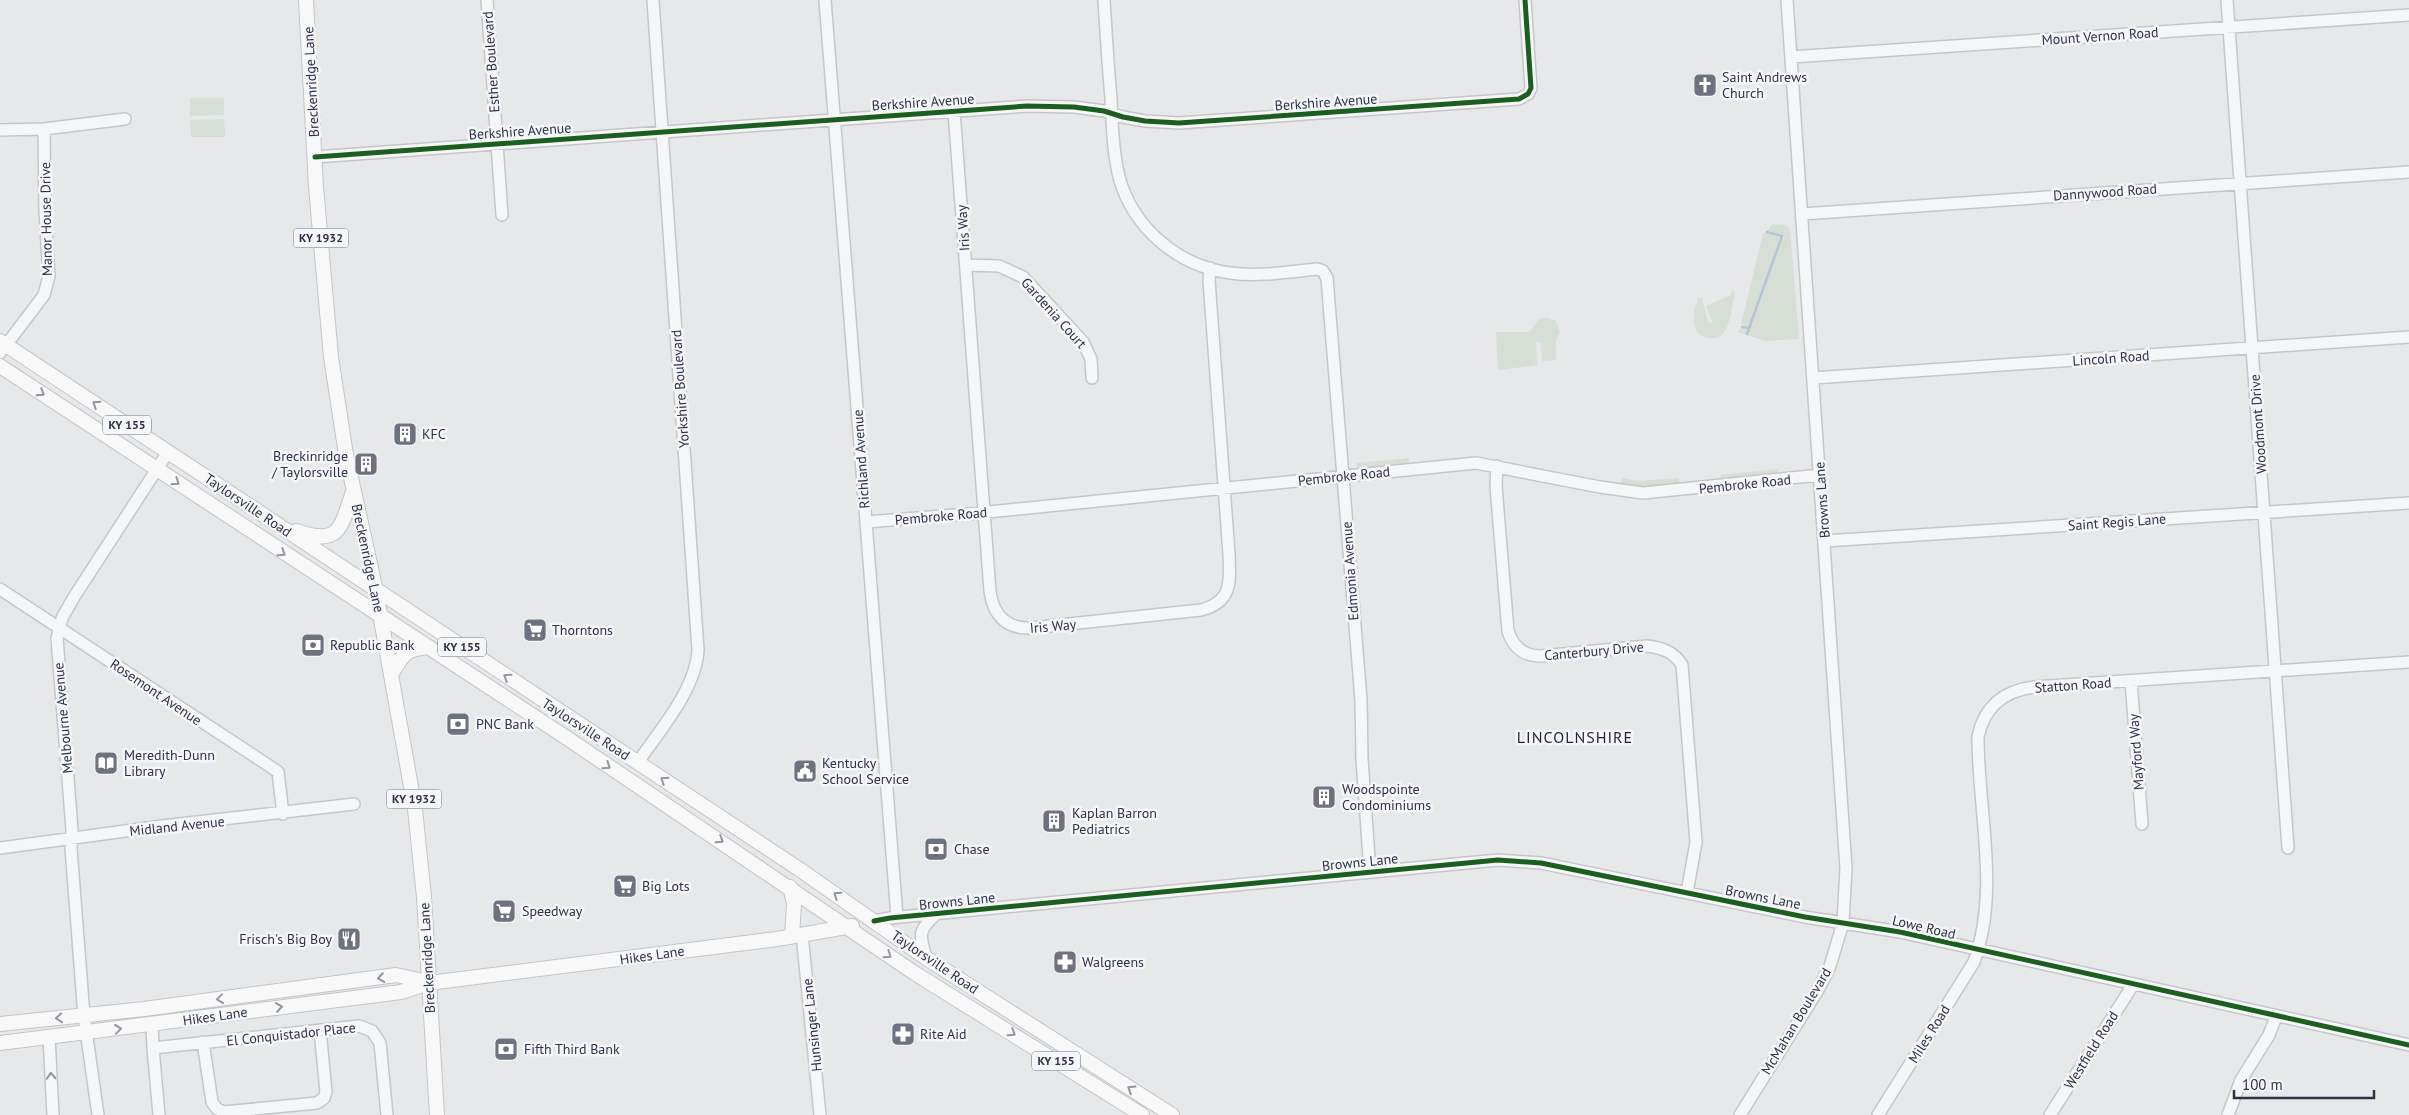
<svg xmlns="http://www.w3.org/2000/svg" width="2409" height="1115" font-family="'PT Sans',sans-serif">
<rect width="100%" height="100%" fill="#e6e8ea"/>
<path fill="#d6ded6" d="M 190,98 L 224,98 L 224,115 L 190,116 Z
M 224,119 L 225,137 L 191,137 L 190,120 Z
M 1773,224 L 1786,225 L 1790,230 L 1799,339 L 1765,341 L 1738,332 L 1740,328 L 1749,329 L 1746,333 L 1748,334 L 1778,247 L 1784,237 L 1767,231 Z
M 1766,232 L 1779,237 L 1779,241 L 1749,328 L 1741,324 L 1763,234 Z
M 1732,289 L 1735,293 C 1732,305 1731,321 1725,331 C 1717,343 1697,339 1694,325 C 1692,317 1696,306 1698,298 L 1702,298 L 1708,322 L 1711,323 L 1712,321 L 1706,306 L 1731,295 Z
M 1548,318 L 1556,321 L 1560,333 L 1556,340 L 1556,360 L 1542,361 L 1541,343 L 1536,342 L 1537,365 L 1498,370 L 1496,332 L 1530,332 L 1539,319 Z
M 1409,458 L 1409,464 L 1357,469 L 1356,463 Z
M 1778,469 L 1777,475 L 1721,480 L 1720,475 Z
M 1622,478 L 1637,481 L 1679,478 L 1679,484 L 1653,487 L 1621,485 Z"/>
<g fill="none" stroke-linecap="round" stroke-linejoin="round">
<path stroke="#b4c4d5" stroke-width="2.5" d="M 1767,232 L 1782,236
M 1742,327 L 1749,328
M 1747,334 L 1782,236"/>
<g stroke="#c4c6c8" stroke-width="14">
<path id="minor" d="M 487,0 L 502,215
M 825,0 L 897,917
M 1104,0 C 1106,33 1108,65 1111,98 C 1112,124 1113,152 1119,177 C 1133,228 1178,266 1230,273 C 1258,277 1289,272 1317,269 L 1323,271 L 1327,278 L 1361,700 L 1362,759 L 1370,872
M 2227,0 L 2288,848
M 1791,57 L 2409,15
M 954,111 L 990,591 C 993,615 1006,629 1031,628 L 1201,610 C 1233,602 1230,581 1229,554 L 1209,280 L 1210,268
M 0,130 L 44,129 L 125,119
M 315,157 L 1027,106 L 1074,107 L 1104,111 L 1123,117 L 1145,121 L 1179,123 L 1519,99 L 1528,94 L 1531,88 L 1525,0
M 1802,214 L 2409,172
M 966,265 L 999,266 L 1023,277 L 1083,342 L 1091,359 L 1092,378
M 0,353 L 44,295 L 49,276 L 45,212 L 44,129
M 1813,378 L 2409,337
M 1497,466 L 1496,486 L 1508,631 C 1513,647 1524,656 1541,656 L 1647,646 C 1663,648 1674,652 1682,665 L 1696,842 L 1687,893
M 866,522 L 968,514 L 1476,463 L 1600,487 L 1643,493 L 1820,475
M 1825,541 L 2409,503
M 0,589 L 274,769 L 278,772 L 283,814
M 2131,681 L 2142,824
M 638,762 C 660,730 696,689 698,650 L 653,0
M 0,848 L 162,826 L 354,804
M 874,921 L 890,918 L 1498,860 L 1541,863 L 1805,917 L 1900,932 L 2409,1045
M 802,934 L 820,1115
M 926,958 C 920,935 917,932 935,915
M 152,1024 L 153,1048
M 49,1037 L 53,1115
M 203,1042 L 212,1102 L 217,1109 L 224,1112 L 317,1103 L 324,1098 L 326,1092 L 320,1030
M 98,1115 L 84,1016 L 71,848 L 72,830 L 57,638 L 62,618 L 74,597 L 168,452
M 159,1115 L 153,1048 L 359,1026 L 372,1031 L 380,1043 L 387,1115
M 1740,1115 L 1818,990 L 1830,966 L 1843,923 L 1846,868 C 1828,579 1804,290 1787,0
M 1878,1115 L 1974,962 C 2000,890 1978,812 1978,737 C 1984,707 2003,691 2034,687 L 2409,662
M 2050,1115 L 2133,985
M 2228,1115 L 2241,1080 L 2269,1035 L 2276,1017"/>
</g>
<g stroke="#c2c5c8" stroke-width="16">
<path id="major" d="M 306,0 L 316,187 L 331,357 L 346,455 L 376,591 L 415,809 L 424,897 L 437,1115
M 0,341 L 799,869 L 926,958 L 1172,1115
M 0,366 L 564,736 L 916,974 L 1142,1115
M 296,531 C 340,546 340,529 353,492
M 392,673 C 404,653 406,649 429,647
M 790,887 L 794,904 L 792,936
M 0,1024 L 144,1009 L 396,975 L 428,982
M 0,1043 L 401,992 L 429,983 L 777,939 L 852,926"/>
</g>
<use href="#minor" stroke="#f5f6f7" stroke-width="11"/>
<use href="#major" stroke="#f8f8f8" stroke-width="14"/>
<g stroke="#f4f6f9" stroke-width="8">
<path id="cycleway" d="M 315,157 L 1027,106 L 1074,107 L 1104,111 L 1123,117 L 1145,121 L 1179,123 L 1519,99 L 1528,94 L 1531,88 L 1525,0
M 874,921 L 890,918 L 1498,860 L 1541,863 L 1805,917 L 1900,932 L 2409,1045"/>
</g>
<use href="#cycleway" stroke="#1b5e20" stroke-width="5"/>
</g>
<defs><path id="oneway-chevron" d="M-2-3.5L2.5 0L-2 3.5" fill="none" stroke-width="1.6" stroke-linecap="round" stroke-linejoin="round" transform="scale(1.25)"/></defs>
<g stroke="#92969e">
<use href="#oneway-chevron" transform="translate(41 393) rotate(33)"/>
<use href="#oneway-chevron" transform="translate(96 404) rotate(-147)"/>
<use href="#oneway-chevron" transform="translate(176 482) rotate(34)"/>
<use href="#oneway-chevron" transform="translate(282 553) rotate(33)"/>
<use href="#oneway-chevron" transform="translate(507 677) rotate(-147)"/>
<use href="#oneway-chevron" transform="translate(607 766) rotate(35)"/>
<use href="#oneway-chevron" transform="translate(664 780) rotate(-146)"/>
<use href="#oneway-chevron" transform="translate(720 840) rotate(33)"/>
<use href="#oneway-chevron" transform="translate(837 895) rotate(-146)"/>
<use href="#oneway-chevron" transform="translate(888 955) rotate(34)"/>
<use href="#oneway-chevron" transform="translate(381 978) rotate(171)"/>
<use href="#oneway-chevron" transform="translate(220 999) rotate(173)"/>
<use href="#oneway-chevron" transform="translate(279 1007) rotate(-8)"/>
<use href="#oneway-chevron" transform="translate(59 1018) rotate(175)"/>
<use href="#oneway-chevron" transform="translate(118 1029) rotate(-7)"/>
<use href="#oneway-chevron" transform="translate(1012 1033) rotate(33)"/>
<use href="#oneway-chevron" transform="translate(1131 1089) rotate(-148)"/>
</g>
<use stroke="#90959e" href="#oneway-chevron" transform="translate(51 1076) rotate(-93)"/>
<defs>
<g id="church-square" transform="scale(1.25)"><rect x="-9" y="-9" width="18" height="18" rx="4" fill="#6c737f" stroke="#f4f6f9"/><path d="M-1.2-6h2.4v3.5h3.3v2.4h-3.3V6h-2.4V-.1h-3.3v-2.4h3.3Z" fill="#fff"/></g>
<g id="building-square" transform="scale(1.25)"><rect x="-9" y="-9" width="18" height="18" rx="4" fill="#6c737f" stroke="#f4f6f9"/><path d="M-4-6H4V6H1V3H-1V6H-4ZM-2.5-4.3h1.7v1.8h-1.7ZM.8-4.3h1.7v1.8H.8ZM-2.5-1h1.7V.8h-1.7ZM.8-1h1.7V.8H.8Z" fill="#fff"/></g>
<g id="supermarket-square" transform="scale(1.25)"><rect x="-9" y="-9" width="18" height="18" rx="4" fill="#6c737f" stroke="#f4f6f9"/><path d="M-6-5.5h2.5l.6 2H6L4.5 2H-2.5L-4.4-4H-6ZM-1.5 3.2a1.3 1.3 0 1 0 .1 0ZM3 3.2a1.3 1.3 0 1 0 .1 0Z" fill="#fff"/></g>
<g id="bank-square" transform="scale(1.25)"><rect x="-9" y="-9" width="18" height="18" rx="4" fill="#6c737f" stroke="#f4f6f9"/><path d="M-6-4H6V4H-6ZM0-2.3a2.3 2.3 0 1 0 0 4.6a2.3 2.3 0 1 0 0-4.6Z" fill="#fff"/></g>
<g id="library-square" transform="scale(1.25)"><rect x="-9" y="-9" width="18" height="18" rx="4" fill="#6c737f" stroke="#f4f6f9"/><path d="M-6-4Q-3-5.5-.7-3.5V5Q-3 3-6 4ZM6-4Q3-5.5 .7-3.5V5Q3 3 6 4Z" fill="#fff"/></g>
<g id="civic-square" transform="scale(1.25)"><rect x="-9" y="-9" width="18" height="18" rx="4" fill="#6c737f" stroke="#f4f6f9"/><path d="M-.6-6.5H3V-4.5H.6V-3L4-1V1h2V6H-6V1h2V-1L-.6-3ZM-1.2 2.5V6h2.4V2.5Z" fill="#fff"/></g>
<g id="restaurant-square" transform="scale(1.25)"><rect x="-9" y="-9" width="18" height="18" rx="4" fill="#6c737f" stroke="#f4f6f9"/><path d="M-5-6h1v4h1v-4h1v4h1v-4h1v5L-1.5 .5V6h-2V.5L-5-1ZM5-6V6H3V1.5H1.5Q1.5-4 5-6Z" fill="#fff"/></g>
<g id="pharmacy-square" transform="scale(1.25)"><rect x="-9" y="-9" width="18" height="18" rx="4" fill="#6c737f" stroke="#f4f6f9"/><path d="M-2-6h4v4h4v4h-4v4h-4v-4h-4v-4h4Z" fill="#fff"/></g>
</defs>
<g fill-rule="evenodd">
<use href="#church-square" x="1705" y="85"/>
<use href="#building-square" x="405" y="434"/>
<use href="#building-square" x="366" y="464"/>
<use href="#supermarket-square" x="535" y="630"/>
<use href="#bank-square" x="313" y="645"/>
<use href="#bank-square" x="458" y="724"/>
<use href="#library-square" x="106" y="763"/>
<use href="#civic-square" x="805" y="771"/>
<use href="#building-square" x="1324" y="797"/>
<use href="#building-square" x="1054" y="821"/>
<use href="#bank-square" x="936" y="849"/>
<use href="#supermarket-square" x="625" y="886"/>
<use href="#supermarket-square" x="504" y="911"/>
<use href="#restaurant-square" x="349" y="939"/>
<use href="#pharmacy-square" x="1065" y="962"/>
<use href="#pharmacy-square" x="903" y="1034"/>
<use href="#bank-square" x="506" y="1049"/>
</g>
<g text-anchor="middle" stroke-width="5" stroke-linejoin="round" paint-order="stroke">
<g fill="#f4f6f9" stroke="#676e7b" stroke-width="1">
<rect x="293.5" y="228.5" width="55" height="19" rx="4"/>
<rect x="103" y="415.5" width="48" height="19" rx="4"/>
<rect x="438" y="637.5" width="48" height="19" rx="4"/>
<rect x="386.5" y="789.5" width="55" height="19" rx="4"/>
<rect x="1032" y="1051.5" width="48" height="19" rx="4"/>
</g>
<g font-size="12" font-weight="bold" fill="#2b3445">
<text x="321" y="242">KY 1932</text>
<text x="127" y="429">KY 155</text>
<text x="462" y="651">KY 155</text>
<text x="414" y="803">KY 1932</text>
<text x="1056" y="1065">KY 155</text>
</g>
<g font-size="14" fill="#2b3445" stroke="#f4f6f9">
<text transform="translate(2100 36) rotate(-4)" y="5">Mount Vernon Road</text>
<text transform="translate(491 62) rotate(-94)" y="5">Esther Boulevard</text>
<text transform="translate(311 82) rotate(-93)" y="5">Breckenridge Lane</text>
<text transform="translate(923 102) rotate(-4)" y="5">Berkshire Avenue</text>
<text transform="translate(1326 102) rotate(-4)" y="5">Berkshire Avenue</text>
<text transform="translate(520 131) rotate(-4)" y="5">Berkshire Avenue</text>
<text transform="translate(2105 192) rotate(-4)" y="5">Dannywood Road</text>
<text transform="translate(46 219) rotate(-91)" y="5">Manor House Drive</text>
<text transform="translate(963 228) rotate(-94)" y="5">Iris Way</text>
<text transform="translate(1054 313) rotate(48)" y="5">Gardenia Court</text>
<text transform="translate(2111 358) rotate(-4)" y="5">Lincoln Road</text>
<text transform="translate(680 389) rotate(-94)" y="5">Yorkshire Boulevard</text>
<text transform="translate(2258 424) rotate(-94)" y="5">Woodmont Drive</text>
<text transform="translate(861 459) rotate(-94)" y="5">Richland Avenue</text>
<text transform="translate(1344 476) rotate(-6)" y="5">Pembroke Road</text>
<text transform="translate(1745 484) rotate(-6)" y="5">Pembroke Road</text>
<text transform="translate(1822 500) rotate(-94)" y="5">Browns Lane</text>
<text transform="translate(248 505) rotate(34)" y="5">Taylorsville Road</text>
<text transform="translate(941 516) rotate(-5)" y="5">Pembroke Road</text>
<text transform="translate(2117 522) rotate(-4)" y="5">Saint Regis Lane</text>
<text transform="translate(368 558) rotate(78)" y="5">Breckenridge Lane</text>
<text transform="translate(1350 571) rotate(-94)" y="5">Edmonia Avenue</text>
<text transform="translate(1053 626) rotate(-5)" y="5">Iris Way</text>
<text transform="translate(1594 651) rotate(-5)" y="5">Canterbury Drive</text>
<text transform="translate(2073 685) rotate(-4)" y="5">Statton Road</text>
<text transform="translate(156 692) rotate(34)" y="5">Rosemont Avenue</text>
<text transform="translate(63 718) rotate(-95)" y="5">Melbourne Avenue</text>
<text transform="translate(586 729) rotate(33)" y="5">Taylorsville Road</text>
<text transform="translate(2136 752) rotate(-94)" y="5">Mayford Way</text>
<text transform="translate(177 826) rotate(-6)" y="5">Midland Avenue</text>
<text transform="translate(1360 862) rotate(-6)" y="5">Browns Lane</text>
<text transform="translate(1763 897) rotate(11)" y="5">Browns Lane</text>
<text transform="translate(957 901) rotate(-6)" y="5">Browns Lane</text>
<text transform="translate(1924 927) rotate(13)" y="5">Lowe Road</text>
<text transform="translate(652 955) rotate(-8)" y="5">Hikes Lane</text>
<text transform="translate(427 958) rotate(-93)" y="5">Breckenridge Lane</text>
<text transform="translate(935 962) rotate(34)" y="5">Taylorsville Road</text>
<text transform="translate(215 1016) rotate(-8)" y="5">Hikes Lane</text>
<text transform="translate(1796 1021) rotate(-59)" y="5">McMahan Boulevard</text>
<text transform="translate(812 1025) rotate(-96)" y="5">Hunsinger Lane</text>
<text transform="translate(291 1034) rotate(-6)" y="5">El Conquistador Place</text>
<text transform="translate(1929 1034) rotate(-58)" y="5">Miles Road</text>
<text transform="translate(2091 1050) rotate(-58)" y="5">Westfield Road</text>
</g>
<g font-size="14" fill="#2b3445" stroke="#f4f6f9" text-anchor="start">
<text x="1722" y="82">Saint Andrews<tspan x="1722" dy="16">Church</tspan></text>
<text x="422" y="439">KFC</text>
<text x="348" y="461" text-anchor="end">Breckinridge<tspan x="348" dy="16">/ Taylorsville</tspan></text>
<text x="552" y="635">Thorntons</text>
<text x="330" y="650">Republic Bank</text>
<text x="476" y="729">PNC Bank</text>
<text x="124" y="760">Meredith-Dunn<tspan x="124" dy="16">Library</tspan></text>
<text x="822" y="768">Kentucky<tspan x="822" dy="16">School Service</tspan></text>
<text x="1342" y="794">Woodspointe<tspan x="1342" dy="16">Condominiums</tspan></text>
<text x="1072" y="818">Kaplan Barron<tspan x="1072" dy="16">Pediatrics</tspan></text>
<text x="954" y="854">Chase</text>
<text x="642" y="891">Big Lots</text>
<text x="522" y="916">Speedway</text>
<text x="332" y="944" text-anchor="end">Frisch's Big Boy</text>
<text x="1082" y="967">Walgreens</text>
<text x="920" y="1039">Rite Aid</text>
<text x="524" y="1054">Fifth Third Bank</text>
</g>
<g font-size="16" letter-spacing="1" fill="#1d2536" stroke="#f4f6f9">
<text x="1575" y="743">LINCOLNSHIRE</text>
</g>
</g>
<path d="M2234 1090v8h140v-8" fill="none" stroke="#2b3445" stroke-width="2.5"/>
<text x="2242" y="1090" font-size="15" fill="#2b3445" stroke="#f4f6f9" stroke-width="4" paint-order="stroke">100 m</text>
</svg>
